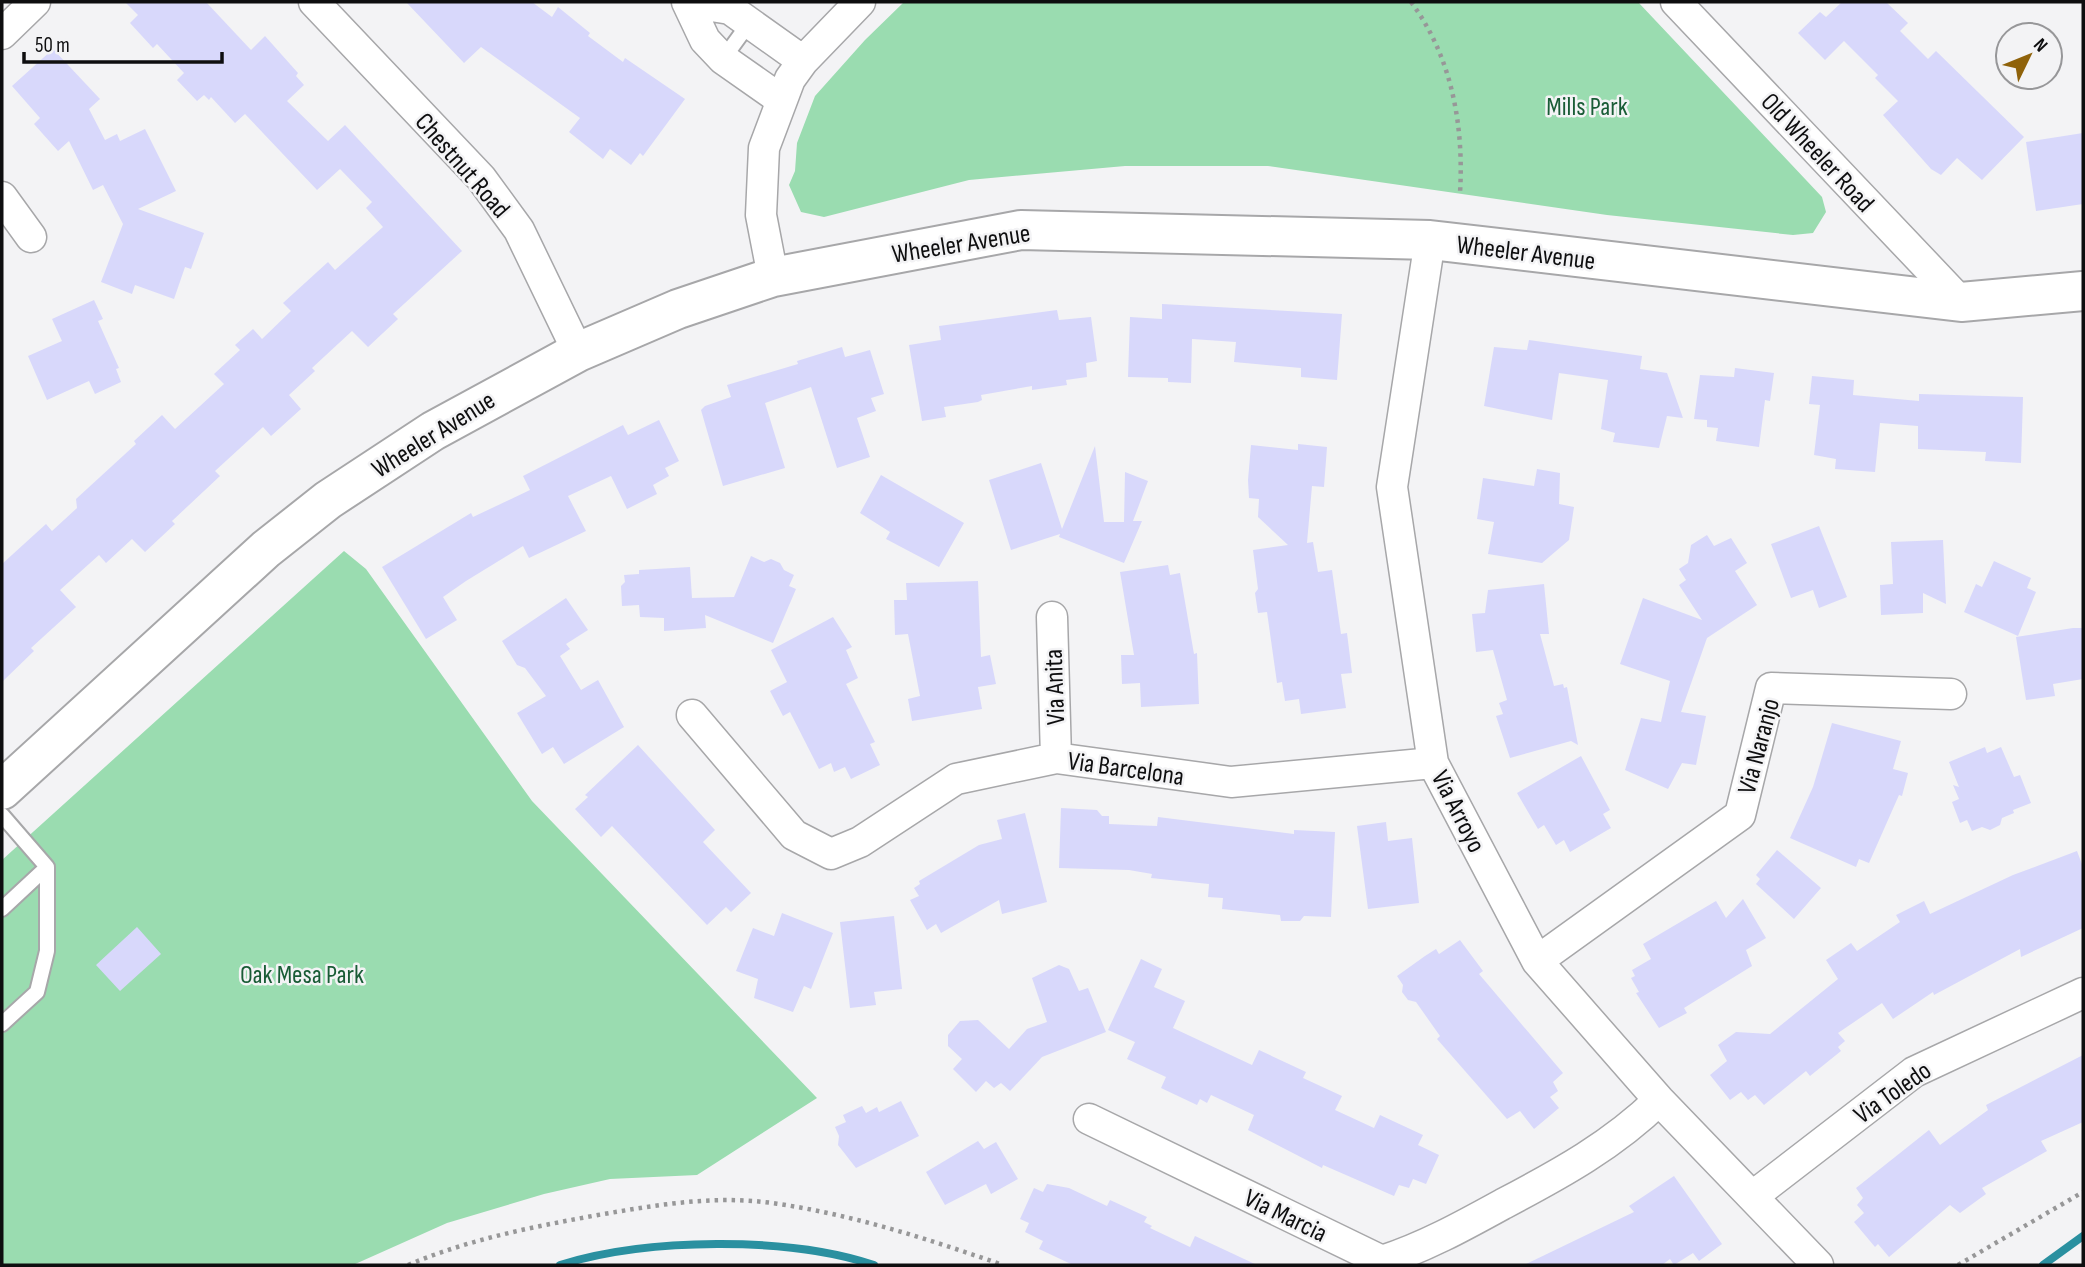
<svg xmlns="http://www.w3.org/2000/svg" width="2085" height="1267" font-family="'Sofia Sans Condensed',sans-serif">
<rect width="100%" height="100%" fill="#f3f3f5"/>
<path fill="#9adcb0" d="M 904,2 L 1638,2 L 1822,197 L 1826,212 L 1813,233 L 1793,235 L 1607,215 L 1268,166 L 1125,166 L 969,180 L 824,217 L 801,212 L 789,185 L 795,171 L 797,143 L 815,96 L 865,40 Z
M 344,551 L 366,569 L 532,801 L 817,1098 L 697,1175 L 610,1179 L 544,1194 L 447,1223 L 353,1265 L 2,1265 L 2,860 Z"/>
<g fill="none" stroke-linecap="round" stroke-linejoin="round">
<path stroke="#2a90a0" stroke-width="8" d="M 560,1265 C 646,1238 788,1236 874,1265
M 2043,1265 L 2083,1236"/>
</g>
<path fill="#d8d8fb" d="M 125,2 L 206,2 L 251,50 L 265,36 L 298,73 L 296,76 L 304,85 L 287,101 L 328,141 L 345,125 L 462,251 L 393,314 L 398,319 L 368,347 L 352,331 L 312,368 L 315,371 L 289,395 L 301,409 L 271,436 L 263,427 L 215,471 L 220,476 L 172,521 L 175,524 L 145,552 L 132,539 L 106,563 L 99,555 L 60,590 L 76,607 L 31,648 L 34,651 L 2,682 L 2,564 L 46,524 L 52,531 L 77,508 L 76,499 L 136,444 L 134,441 L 162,415 L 175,429 L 224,384 L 214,374 L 240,350 L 235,345 L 253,329 L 262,339 L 291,311 L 283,303 L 328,262 L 335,270 L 383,227 L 366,208 L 372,202 L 340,169 L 317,190 L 245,114 L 235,123 L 211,97 L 209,100 L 204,95 L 197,101 L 177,80 L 184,73 L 157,44 L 153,48 L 130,23 L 138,15 Z
M 406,2 L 532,2 L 552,17 L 558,7 L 590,33 L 588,36 L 623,62 L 625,58 L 685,99 L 643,156 L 640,153 L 631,165 L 610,149 L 603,159 L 569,132 L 580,118 L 481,47 L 464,63 Z
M 1842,2 L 1886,2 L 1908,23 L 1900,31 L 1928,59 L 1936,51 L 2024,137 L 1982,180 L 1957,158 L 1941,175 L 1931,169 L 1883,115 L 1898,101 L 1875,78 L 1878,75 L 1844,41 L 1825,60 L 1798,33 L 1820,12 L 1826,17 Z
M 53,49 L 100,99 L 89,109 L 105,140 L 117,134 L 120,141 L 145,129 L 176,191 L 138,209 L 204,233 L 191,269 L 185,267 L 174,299 L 135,285 L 132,294 L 101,282 L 123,224 L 103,185 L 93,190 L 69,141 L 58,151 L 34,124 L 40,118 L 12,86 Z
M 2083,133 L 2083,204 L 2036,211 L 2026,142 Z
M 94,300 L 103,319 L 98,321 L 119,368 L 116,369 L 121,382 L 95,394 L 89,381 L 47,400 L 28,356 L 62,341 L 52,319 Z
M 1162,304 L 1342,314 L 1337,380 L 1301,377 L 1301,368 L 1234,362 L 1236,342 L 1192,339 L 1191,383 L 1168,382 L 1168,378 L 1128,377 L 1130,317 L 1162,319 Z
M 1057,310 L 1059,320 L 1091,317 L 1097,361 L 1086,363 L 1087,377 L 1066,380 L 1067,385 L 1032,390 L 1032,386 L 981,395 L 982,400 L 978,402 L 944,407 L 946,417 L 922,421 L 909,345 L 941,340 L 939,326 Z
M 1529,340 L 1642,356 L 1640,369 L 1667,373 L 1683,418 L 1667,416 L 1659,448 L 1613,442 L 1615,433 L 1601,429 L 1608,380 L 1559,373 L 1552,420 L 1484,406 L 1494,347 L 1527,350 Z
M 842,347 L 845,357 L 870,350 L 884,394 L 871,398 L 876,411 L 857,418 L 870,457 L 837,468 L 811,387 L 765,403 L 785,468 L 723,486 L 701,410 L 705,406 L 731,397 L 727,385 L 798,364 L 797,361 Z
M 1735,368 L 1774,373 L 1770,401 L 1765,400 L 1759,447 L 1716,441 L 1718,428 L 1707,427 L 1707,420 L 1694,419 L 1700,375 L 1734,377 Z
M 1812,376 L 1854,380 L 1853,395 L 1919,401 L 1919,394 L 2023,397 L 2021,463 L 1985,461 L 1986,452 L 1918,449 L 1918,426 L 1880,423 L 1875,472 L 1835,469 L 1836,459 L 1814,455 L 1820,405 L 1809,404 Z
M 659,420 L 679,461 L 665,468 L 669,476 L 653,485 L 657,494 L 627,509 L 611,476 L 568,496 L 586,531 L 529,558 L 523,546 L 466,581 L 443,597 L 457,620 L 426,639 L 382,567 L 471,513 L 473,517 L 530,490 L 523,476 L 623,425 L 628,435 Z
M 1298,444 L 1327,447 L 1324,487 L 1312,486 L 1307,543 L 1313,542 L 1318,572 L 1332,570 L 1341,634 L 1347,633 L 1352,673 L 1341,674 L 1346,708 L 1301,714 L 1299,699 L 1285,701 L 1282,682 L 1277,683 L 1267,612 L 1258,613 L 1255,593 L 1258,589 L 1253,550 L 1288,545 L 1258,517 L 1259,499 L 1249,498 L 1248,480 L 1251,445 L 1298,450 Z
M 1095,446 L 1104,522 L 1124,522 L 1125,472 L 1148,481 L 1133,521 L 1142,521 L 1124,563 L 1059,537 L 1060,534 L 1011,550 L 989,480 L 1041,463 L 1062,529 Z
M 1537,469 L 1560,473 L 1559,504 L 1574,507 L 1569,540 L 1542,563 L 1488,554 L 1494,522 L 1477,519 L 1483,478 L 1534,486 Z
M 881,475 L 964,523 L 939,567 L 886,539 L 890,532 L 860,513 Z
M 1819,526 L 1847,597 L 1819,608 L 1813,590 L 1791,598 L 1771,544 Z
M 1707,535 L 1714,546 L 1731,538 L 1747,563 L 1735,571 L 1757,605 L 1707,638 L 1681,712 L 1706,716 L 1696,765 L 1682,763 L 1668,789 L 1625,770 L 1641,718 L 1661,722 L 1670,681 L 1620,664 L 1643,598 L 1702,620 L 1679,585 L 1686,580 L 1679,569 L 1688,563 L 1691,545 Z
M 1943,540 L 1946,604 L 1923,593 L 1923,613 L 1881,615 L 1880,585 L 1893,584 L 1891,542 Z
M 751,556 L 764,562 L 771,559 L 780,563 L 784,570 L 794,575 L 789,586 L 796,589 L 773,643 L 705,615 L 706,628 L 664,631 L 664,618 L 640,617 L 639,605 L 622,606 L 621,586 L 625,582 L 624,575 L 639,574 L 639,570 L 690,567 L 692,598 L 734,597 Z
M 1994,561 L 2031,578 L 2027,588 L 2036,592 L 2018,636 L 1964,612 L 1976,584 L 1982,587 Z
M 1168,565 L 1170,575 L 1180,573 L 1194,654 L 1197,653 L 1199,704 L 1141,707 L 1140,683 L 1122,684 L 1121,655 L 1134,655 L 1120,572 Z
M 978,581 L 981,657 L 990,655 L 996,684 L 978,687 L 982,709 L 912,721 L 908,699 L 920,696 L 908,634 L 895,635 L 894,600 L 907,600 L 906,583 Z
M 1544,584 L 1549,634 L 1540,634 L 1554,686 L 1563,684 L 1564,688 L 1567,687 L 1578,745 L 1571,741 L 1510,758 L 1496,716 L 1503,714 L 1499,703 L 1507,700 L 1493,650 L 1476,652 L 1472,614 L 1485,613 L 1488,590 Z
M 566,598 L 588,630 L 566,644 L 570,649 L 560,656 L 581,690 L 598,680 L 624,727 L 564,764 L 553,747 L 542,754 L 517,713 L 546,696 L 525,668 L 517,665 L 502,641 Z
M 833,617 L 852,647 L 846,650 L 858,678 L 846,684 L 875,742 L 870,744 L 880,765 L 851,779 L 845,767 L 834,772 L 831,763 L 819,769 L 790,712 L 783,716 L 770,691 L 787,682 L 771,650 Z
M 2073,628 L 2083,628 L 2083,679 L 2053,684 L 2055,696 L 2026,700 L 2016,637 Z
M 1832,723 L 1901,741 L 1893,769 L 1908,773 L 1902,796 L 1899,795 L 1869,863 L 1859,859 L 1856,867 L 1790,838 L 1813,787 Z
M 638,745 L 715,830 L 703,842 L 751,893 L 731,912 L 726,907 L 707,925 L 612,826 L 601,837 L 575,809 L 588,797 L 585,795 Z
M 1985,747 L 1987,753 L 2001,747 L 2014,777 L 2020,775 L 2031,803 L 2013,810 L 2014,813 L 2002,818 L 2000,825 L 1990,830 L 1982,827 L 1972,831 L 1967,820 L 1960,823 L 1952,802 L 1959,799 L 1953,785 L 1959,787 L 1949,762 Z
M 1581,756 L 1610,810 L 1603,814 L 1611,828 L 1570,852 L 1564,840 L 1556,845 L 1544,825 L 1538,829 L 1517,793 Z
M 1061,808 L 1097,810 L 1102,816 L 1109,816 L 1109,824 L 1157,826 L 1158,817 L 1294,834 L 1294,830 L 1335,832 L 1331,917 L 1304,916 L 1300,921 L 1281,921 L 1280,915 L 1222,909 L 1223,898 L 1208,897 L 1209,884 L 1151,878 L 1152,874 L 1129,870 L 1059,868 Z
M 1025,813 L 1047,902 L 1002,914 L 999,900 L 941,933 L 936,924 L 927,930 L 910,900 L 919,896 L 914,888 L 920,884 L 919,881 L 979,845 L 1002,839 L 997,820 Z
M 1386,822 L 1388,841 L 1412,838 L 1419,903 L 1368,909 L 1357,826 Z
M 1777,850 L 1821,888 L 1794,919 L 1756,884 L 1760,879 L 1756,875 Z
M 2077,851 L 2083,867 L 2083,928 L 2021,957 L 2020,949 L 1934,995 L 1933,992 L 1893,1019 L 1882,1003 L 1838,1033 L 1845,1041 L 1838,1047 L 1841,1051 L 1810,1076 L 1806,1071 L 1764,1105 L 1755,1095 L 1748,1100 L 1741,1092 L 1730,1100 L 1710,1075 L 1727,1061 L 1718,1045 L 1736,1032 L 1770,1034 L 1838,979 L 1826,960 L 1851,943 L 1857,951 L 1900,922 L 1896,915 L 1924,901 L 1930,914 L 2013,875 Z
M 1743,899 L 1766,938 L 1746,950 L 1752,966 L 1684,1008 L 1687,1013 L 1659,1028 L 1636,993 L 1639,992 L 1631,978 L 1635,976 L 1632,970 L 1651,959 L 1643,944 L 1716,901 L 1726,918 Z
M 782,913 L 833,933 L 811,989 L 804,986 L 793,1012 L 754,998 L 758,979 L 736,971 L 753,928 L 774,936 Z
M 894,916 L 902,989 L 874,992 L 876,1005 L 850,1008 L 840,922 Z
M 137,927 L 161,954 L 120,991 L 96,965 Z
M 1460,940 L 1483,971 L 1479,974 L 1563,1073 L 1553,1082 L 1558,1091 L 1550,1097 L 1559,1108 L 1534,1129 L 1520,1111 L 1507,1119 L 1437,1039 L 1440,1036 L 1416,1002 L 1408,1000 L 1402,992 L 1403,985 L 1397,976 L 1425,956 L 1436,949 L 1439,954 Z
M 1141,959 L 1162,969 L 1154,987 L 1185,1001 L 1173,1028 L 1252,1065 L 1259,1050 L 1306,1072 L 1303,1078 L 1342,1096 L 1335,1110 L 1374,1128 L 1380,1115 L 1423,1135 L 1418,1145 L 1439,1155 L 1426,1184 L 1413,1179 L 1409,1188 L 1399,1185 L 1394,1196 L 1323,1165 L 1322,1168 L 1248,1130 L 1254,1115 L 1211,1095 L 1207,1103 L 1200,1099 L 1197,1105 L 1161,1088 L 1166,1077 L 1127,1059 L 1135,1042 L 1108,1030 Z
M 1059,965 L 1069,969 L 1079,991 L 1088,988 L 1106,1032 L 1042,1057 L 1010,1091 L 1001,1083 L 994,1088 L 986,1081 L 976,1092 L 953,1069 L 962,1059 L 948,1046 L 948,1035 L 960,1021 L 978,1020 L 1009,1049 L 1027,1029 L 1047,1022 L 1032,978 Z
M 2083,1055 L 2083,1122 L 2041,1141 L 2047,1151 L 1982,1188 L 1986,1194 L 1960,1213 L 1950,1205 L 1889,1257 L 1878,1244 L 1875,1247 L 1854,1222 L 1864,1213 L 1857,1205 L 1863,1198 L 1856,1188 L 1929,1130 L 1940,1145 L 1988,1110 L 1986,1105 Z
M 901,1101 L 919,1136 L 856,1168 L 838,1145 L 839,1136 L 835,1127 L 846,1122 L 843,1115 L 862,1106 L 866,1113 L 877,1107 L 879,1112 Z
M 978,1141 L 984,1149 L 996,1142 L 1018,1179 L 991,1194 L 986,1184 L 945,1205 L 926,1172 Z
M 1674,1176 L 1722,1244 L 1699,1261 L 1693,1253 L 1674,1265 L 1670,1259 L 1662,1265 L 1524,1265 L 1634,1212 L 1629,1206 Z
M 1047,1184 L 1069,1188 L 1107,1206 L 1110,1200 L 1147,1217 L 1144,1222 L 1152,1226 L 1150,1228 L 1190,1247 L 1195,1236 L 1257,1265 L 1073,1265 L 1039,1249 L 1043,1241 L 1025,1232 L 1029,1223 L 1020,1219 L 1034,1188 L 1043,1192 Z"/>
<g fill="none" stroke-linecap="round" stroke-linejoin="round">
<g stroke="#a7a7a9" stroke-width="18">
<path id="lane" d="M 723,59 L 750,22
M 2,815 L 47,867 L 47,951 L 37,992 L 2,1024
M 2,909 L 47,867"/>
</g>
<g stroke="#a7a7a9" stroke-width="33">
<path id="street" d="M 314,2 L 481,178 L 519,230 L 578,352
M 687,2 L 705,40 L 723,59 L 780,99
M 687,2 L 730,9 L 803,61
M 1676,2 L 1961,302
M 2,34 L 35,2
M 2,197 L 31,237
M 1430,240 L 1392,487 L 1433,763 L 1537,961 L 1659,1100 L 1818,1265
M 773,277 L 761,215 L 764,148 L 790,79 L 803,61 L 860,2
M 1052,617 L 1056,758
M 692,715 L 794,835 L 831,854 L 860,842 L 956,779 L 1056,758 L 1231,782 L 1433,763
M 1537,961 L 1740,815 L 1771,688 L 1951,694
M 1089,1119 L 1382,1261 C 1425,1247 1463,1226 1503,1204 C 1560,1174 1613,1145 1659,1100
M 1753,1196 L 1914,1072 L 2083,993"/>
</g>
<g stroke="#a7a7a9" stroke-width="42">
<path id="secondary" d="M 2,790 L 266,549 L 328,500 L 433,431 L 578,352 L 678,309 L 773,277 L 1021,230 L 1430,240 L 1961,302 L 2083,291"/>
</g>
<path stroke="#979798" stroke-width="4.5" stroke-dasharray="3.5 5" stroke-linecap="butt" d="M 1411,2 C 1452,57 1464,126 1460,193
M 408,1265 C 470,1239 532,1227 598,1215 C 656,1205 713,1195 772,1203 C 851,1214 928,1239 1003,1265
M 1958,1265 L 2083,1192"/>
<use href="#lane" stroke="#fff" stroke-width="14"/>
<use href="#street" stroke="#fff" stroke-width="30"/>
<use href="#secondary" stroke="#fff" stroke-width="38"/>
</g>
<g text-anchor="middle" stroke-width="5" stroke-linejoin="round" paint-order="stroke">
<g font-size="26" fill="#195c36" stroke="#f3f3f5">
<text x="1587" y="115">Mills Park</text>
<text x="302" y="983">Oak Mesa Park</text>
</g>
<g font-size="26" fill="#0e0e0f" stroke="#f3f3f5">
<text transform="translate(1818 152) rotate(47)" y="9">Old Wheeler Road</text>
<text transform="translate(463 165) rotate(49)" y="9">Chestnut Road</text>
<text transform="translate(961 243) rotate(-9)" y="9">Wheeler Avenue</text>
<text transform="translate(1526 252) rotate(7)" y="9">Wheeler Avenue</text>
<text transform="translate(433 434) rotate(-32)" y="9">Wheeler Avenue</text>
<text transform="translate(1054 687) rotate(-92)" y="9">Via Anita</text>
<text transform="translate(1758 746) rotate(-75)" y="9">Via Naranjo</text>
<text transform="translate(1126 768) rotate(8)" y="9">Via Barcelona</text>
<text transform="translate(1459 811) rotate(63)" y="9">Via Arroyo</text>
<text transform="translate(1892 1092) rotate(-35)" y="9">Via Toledo</text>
<text transform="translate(1286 1215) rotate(26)" y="9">Via Marcia</text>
</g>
</g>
<rect width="2085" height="1267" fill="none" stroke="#0e0e0f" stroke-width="7"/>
<g transform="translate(2029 56) rotate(47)"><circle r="33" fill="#f3f3f5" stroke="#979799" stroke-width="2"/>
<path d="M0-5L12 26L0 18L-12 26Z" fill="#8f620a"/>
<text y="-10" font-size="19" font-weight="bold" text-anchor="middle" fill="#0e0e0f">N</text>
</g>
<path d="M24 52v10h198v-10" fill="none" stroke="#0e0e0f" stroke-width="3.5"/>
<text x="35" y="52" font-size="21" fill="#0e0e0f" stroke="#f3f3f5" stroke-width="5" paint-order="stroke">50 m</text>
</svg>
